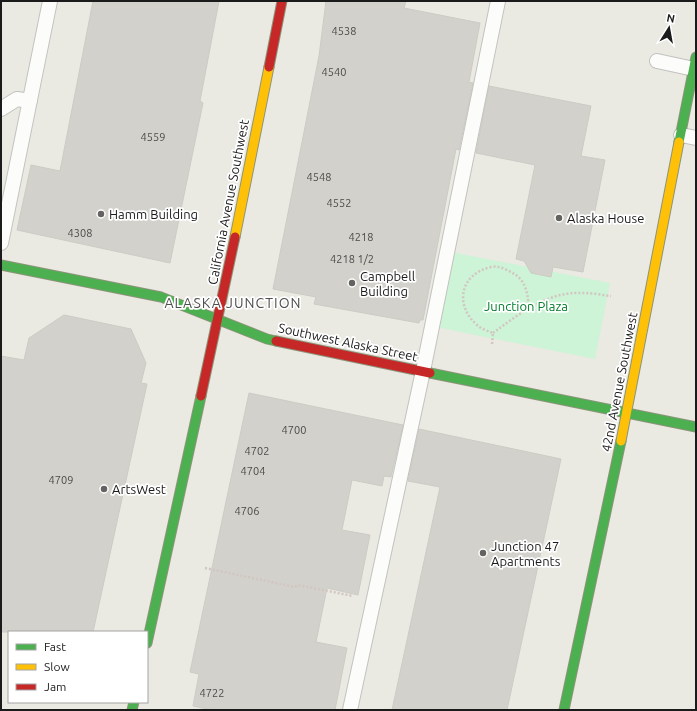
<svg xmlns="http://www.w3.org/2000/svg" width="697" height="711" font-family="Ubuntu,sans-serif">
<rect width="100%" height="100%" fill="#eae9e2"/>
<path fill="#cdf4d6" d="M 451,252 L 610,283 L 595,359 L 436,327 Z"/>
<path fill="#d2d1cb" stroke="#cdcbc4" d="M 93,1 L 219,1 L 200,101 L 203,103 L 170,263 L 17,230 L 31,165 L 60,171 Z
M 326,1 L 406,1 L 404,8 L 480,23 L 469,82 L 473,83 L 459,150 L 456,149 L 423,320 L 420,320 L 419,323 L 314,304 L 316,297 L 273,289 L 319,56 Z
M 489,86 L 591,106 L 581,156 L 605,160 L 583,272 L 553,267 L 551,277 L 531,273 L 524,261 L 516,259 L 535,165 L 476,153 Z
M 64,315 L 131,329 L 146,363 L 141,383 L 147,384 L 93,632 L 1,632 L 1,356 L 24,360 L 29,338 Z
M 249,393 L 403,425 L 391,477 L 384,476 L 382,486 L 352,480 L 342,530 L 370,535 L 358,595 L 327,588 L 316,642 L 347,648 L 335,710 L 212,710 L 193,706 L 199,674 L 190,672 Z
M 419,429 L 561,459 L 507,710 L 392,710 L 440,487 L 408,481 Z"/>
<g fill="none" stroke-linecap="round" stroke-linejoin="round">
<g stroke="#c2c2bf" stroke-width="16">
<path id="lane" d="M 657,61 L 694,69
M 1,109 L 17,99 L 30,101
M 681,135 L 696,138
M 1,243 L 50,1
M 350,710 L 423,371 L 498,1"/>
</g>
<g stroke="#8c947a" stroke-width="11">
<path id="fast" d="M 679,142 L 696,57
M 1,265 L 161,297 L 267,339 L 276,341
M 430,373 L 696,427
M 147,643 L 201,396
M 132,710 L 134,702
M 564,710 L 621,441"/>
</g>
<g stroke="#8c947a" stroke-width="11">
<path id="slow" d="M 235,237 L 269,67
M 621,441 L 679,142"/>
</g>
<g stroke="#8c947a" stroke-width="11">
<path id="jam" d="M 269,67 L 282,1
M 276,341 L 430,373
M 201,396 L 235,237"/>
</g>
<path stroke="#d2c6c1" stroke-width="2.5" stroke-dasharray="2 2" stroke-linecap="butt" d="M 493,333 C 519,314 548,291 583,293 C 592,293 602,295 611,296
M 492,344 L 493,333 C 488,331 481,329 477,325 C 454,305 460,274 491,267 C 500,265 509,271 516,275 C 526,282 529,297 528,308
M 205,568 L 295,587 L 298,585 L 353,596"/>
<use href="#lane" stroke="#fcfcfb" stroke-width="14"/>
<use href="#fast" stroke="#4caf50" stroke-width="9"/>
<use href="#slow" stroke="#ffc107" stroke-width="9"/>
<use href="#jam" stroke="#c62828" stroke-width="9"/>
</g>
<g fill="#636361" stroke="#fff" stroke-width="1.5">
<circle cx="101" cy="214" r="4"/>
<circle cx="559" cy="218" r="4"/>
<circle cx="352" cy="283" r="4"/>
<circle cx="104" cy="489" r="4"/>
<circle cx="483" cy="553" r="4"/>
</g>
<g text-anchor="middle" stroke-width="3.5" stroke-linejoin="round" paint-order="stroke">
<g font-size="11" fill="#4a4a48">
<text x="344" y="35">4538</text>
<text x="334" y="76">4540</text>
<text x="153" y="141">4559</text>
<text x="319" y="181">4548</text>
<text x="339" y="207">4552</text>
<text x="80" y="237">4308</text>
<text x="361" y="241">4218</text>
<text x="352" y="263">4218 1/2</text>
<text x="294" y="434">4700</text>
<text x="257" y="455">4702</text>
<text x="253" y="475">4704</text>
<text x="61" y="484">4709</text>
<text x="247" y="515">4706</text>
<text x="212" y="697">4722</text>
</g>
<g font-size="13" fill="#1b1b1b" stroke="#fff">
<text transform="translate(228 202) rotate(-79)" y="5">California Avenue Southwest</text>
<text transform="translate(348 342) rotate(12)" y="5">Southwest Alaska Street</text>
<text transform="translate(619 382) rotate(-79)" y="5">42nd Avenue Southwest</text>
</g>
<g font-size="13" fill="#1b1b1b" stroke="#fff" text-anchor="start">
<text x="109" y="219">Hamm Building</text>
<text x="567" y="223">Alaska House</text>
<text x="360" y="281">Campbell<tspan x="360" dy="15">Building</tspan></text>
<text x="112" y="494">ArtsWest</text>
<text x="491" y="551">Junction 47<tspan x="491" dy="15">Apartments</tspan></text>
</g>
<g font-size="13" fill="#037e2b" stroke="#fff">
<text x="526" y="311">Junction Plaza</text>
</g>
<g font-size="14" letter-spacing="1" fill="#4e4e4e" stroke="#fff">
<text x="233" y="308">ALASKA JUNCTION</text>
</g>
</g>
<rect width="697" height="711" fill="none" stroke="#1b1b1b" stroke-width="4"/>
<rect x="8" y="631" width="140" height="72" fill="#ffffff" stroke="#a4a4a4"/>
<rect x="16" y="644" width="20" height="6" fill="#4caf50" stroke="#a4a4a4"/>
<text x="44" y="651" font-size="12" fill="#1b1b1b">Fast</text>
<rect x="16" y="664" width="20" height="6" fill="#ffc107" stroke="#a4a4a4"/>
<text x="44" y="671" font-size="12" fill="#1b1b1b">Slow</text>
<rect x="16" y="684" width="20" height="6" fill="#c62828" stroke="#a4a4a4"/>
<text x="44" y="691" font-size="12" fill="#1b1b1b">Jam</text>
<g transform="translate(669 28) rotate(11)" stroke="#ffffff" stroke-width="3" paint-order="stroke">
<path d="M0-3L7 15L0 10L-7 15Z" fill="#1b1b1b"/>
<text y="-6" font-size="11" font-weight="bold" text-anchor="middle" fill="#1b1b1b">N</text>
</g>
</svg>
